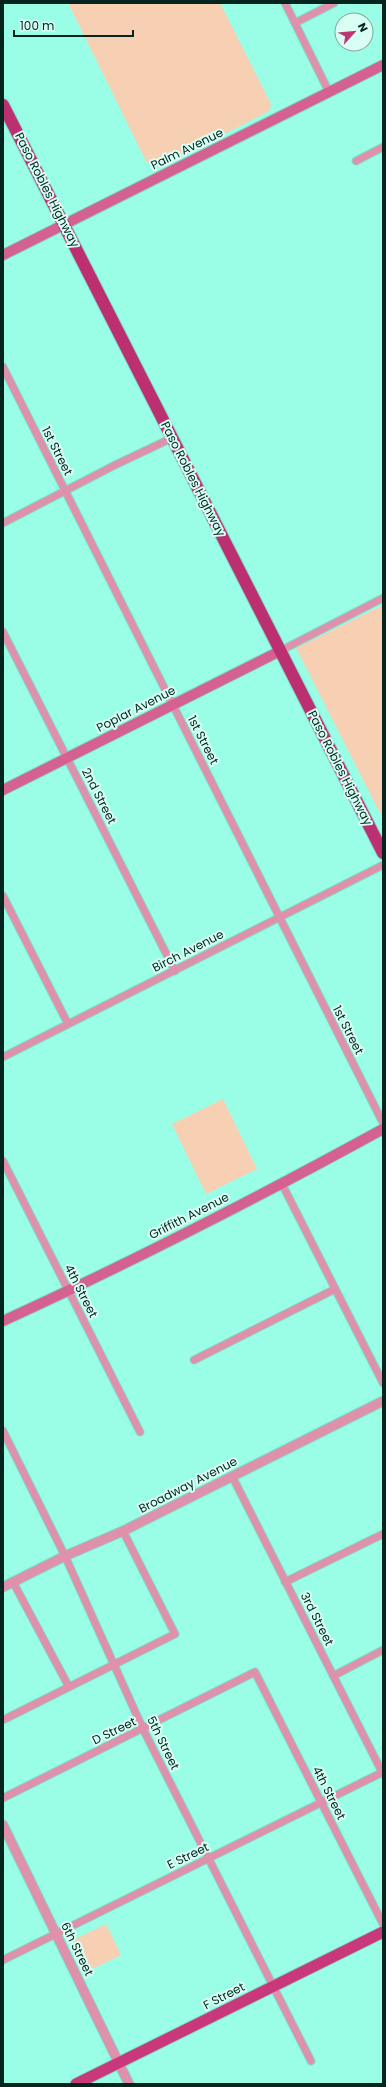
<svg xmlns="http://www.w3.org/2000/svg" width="386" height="2087" font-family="Poppins,sans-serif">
<rect width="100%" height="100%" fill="#9afee7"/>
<path fill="#f7cfb3" d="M 68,3 L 220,3 L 271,104 L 269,111 L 160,167 L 147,163 Z
M 383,605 L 383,819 L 296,648 Z
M 223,1099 L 257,1169 L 206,1194 L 172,1124 Z
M 106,1924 L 121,1955 L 88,1971 L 73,1940 Z"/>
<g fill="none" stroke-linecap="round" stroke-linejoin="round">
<g stroke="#82dbc7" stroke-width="9">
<path id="minor" d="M 285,3 L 329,92
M 295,23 L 334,3
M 356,161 L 383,147
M 3,367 L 383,1123
M 3,523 L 115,465 L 172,438
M 3,632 L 175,971
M 280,651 L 383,598
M 3,896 L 68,1024
M 3,1057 L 383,865
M 3,1161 L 140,1432
M 282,1184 L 383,1383
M 194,1360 L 335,1289
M 3,1431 L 65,1556 L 143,1729 L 311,2061
M 232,1476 L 382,1772
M 13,1582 L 69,1687
M 285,1582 L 383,1534
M 333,1676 L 383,1650
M 5,1719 L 175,1634 L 123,1531
M 3,1798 L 255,1672 L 383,1924
M 3,1960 L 383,1772"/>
</g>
<g stroke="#82dbc7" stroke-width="11">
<path id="tertiary" d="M 3,1587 L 65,1556 L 123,1531 L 383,1401
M 3,1825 L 129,2084"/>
</g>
<g stroke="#82dbc7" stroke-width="12">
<path id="secondary" d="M 3,255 L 383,65
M 3,790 L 280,651
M 3,1321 C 132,1262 259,1197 383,1129"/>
</g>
<g stroke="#82dbc7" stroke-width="13">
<path id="primary" d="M 76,2084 L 383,1932"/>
</g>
<g stroke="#82dbc7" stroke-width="14">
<path id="trunk" d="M 3,105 L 383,853"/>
</g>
<use href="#minor" stroke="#df91ac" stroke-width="7"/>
<use href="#tertiary" stroke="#df91ac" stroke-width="9"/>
<use href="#secondary" stroke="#d4618f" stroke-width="10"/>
<use href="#primary" stroke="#c9387a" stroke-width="11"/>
<use href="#trunk" stroke="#bc3071" stroke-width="12"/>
</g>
<g text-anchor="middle" stroke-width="4" stroke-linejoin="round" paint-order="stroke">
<g font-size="12" fill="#03251e" stroke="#d9fff4">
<text transform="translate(187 149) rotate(-26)" y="4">Palm Avenue</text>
<text transform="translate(47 190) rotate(63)" y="4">Paso Robles Highway</text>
<text transform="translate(57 451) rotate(63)" y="4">1st Street</text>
<text transform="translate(193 479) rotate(63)" y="4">Paso Robles Highway</text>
<text transform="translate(136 709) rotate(-27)" y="4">Poplar Avenue</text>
<text transform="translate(203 740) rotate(63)" y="4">1st Street</text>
<text transform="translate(340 768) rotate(63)" y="4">Paso Robles Highway</text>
<text transform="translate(99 796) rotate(63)" y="4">2nd Street</text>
<text transform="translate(188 951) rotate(-27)" y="4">Birch Avenue</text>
<text transform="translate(348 1030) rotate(63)" y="4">1st Street</text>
<text transform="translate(189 1216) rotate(-27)" y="4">Griffith Avenue</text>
<text transform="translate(81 1291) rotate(63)" y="4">4th Street</text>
<text transform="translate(188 1485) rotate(-27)" y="4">Broadway Avenue</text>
<text transform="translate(317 1619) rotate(63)" y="4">3rd Street</text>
<text transform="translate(114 1731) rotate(-26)" y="4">D Street</text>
<text transform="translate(163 1743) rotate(64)" y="4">5th Street</text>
<text transform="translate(329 1793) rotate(63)" y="4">4th Street</text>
<text transform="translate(188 1856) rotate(-26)" y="4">E Street</text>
<text transform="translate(77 1949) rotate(64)" y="4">6th Street</text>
<text transform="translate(224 1996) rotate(-27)" y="4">F Street</text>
</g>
</g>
<rect width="386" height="2087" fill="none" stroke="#03251e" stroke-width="8"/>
<g transform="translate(354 32) rotate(63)"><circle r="19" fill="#d9fff4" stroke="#83a89e"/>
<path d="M0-3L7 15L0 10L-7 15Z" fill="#be3674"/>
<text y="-6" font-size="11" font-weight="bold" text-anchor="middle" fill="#03251e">N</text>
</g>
<path d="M14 30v6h119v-6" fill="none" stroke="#03251e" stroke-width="2"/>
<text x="20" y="30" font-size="12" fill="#03251e" stroke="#d9fff4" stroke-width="3" paint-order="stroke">100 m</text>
</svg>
